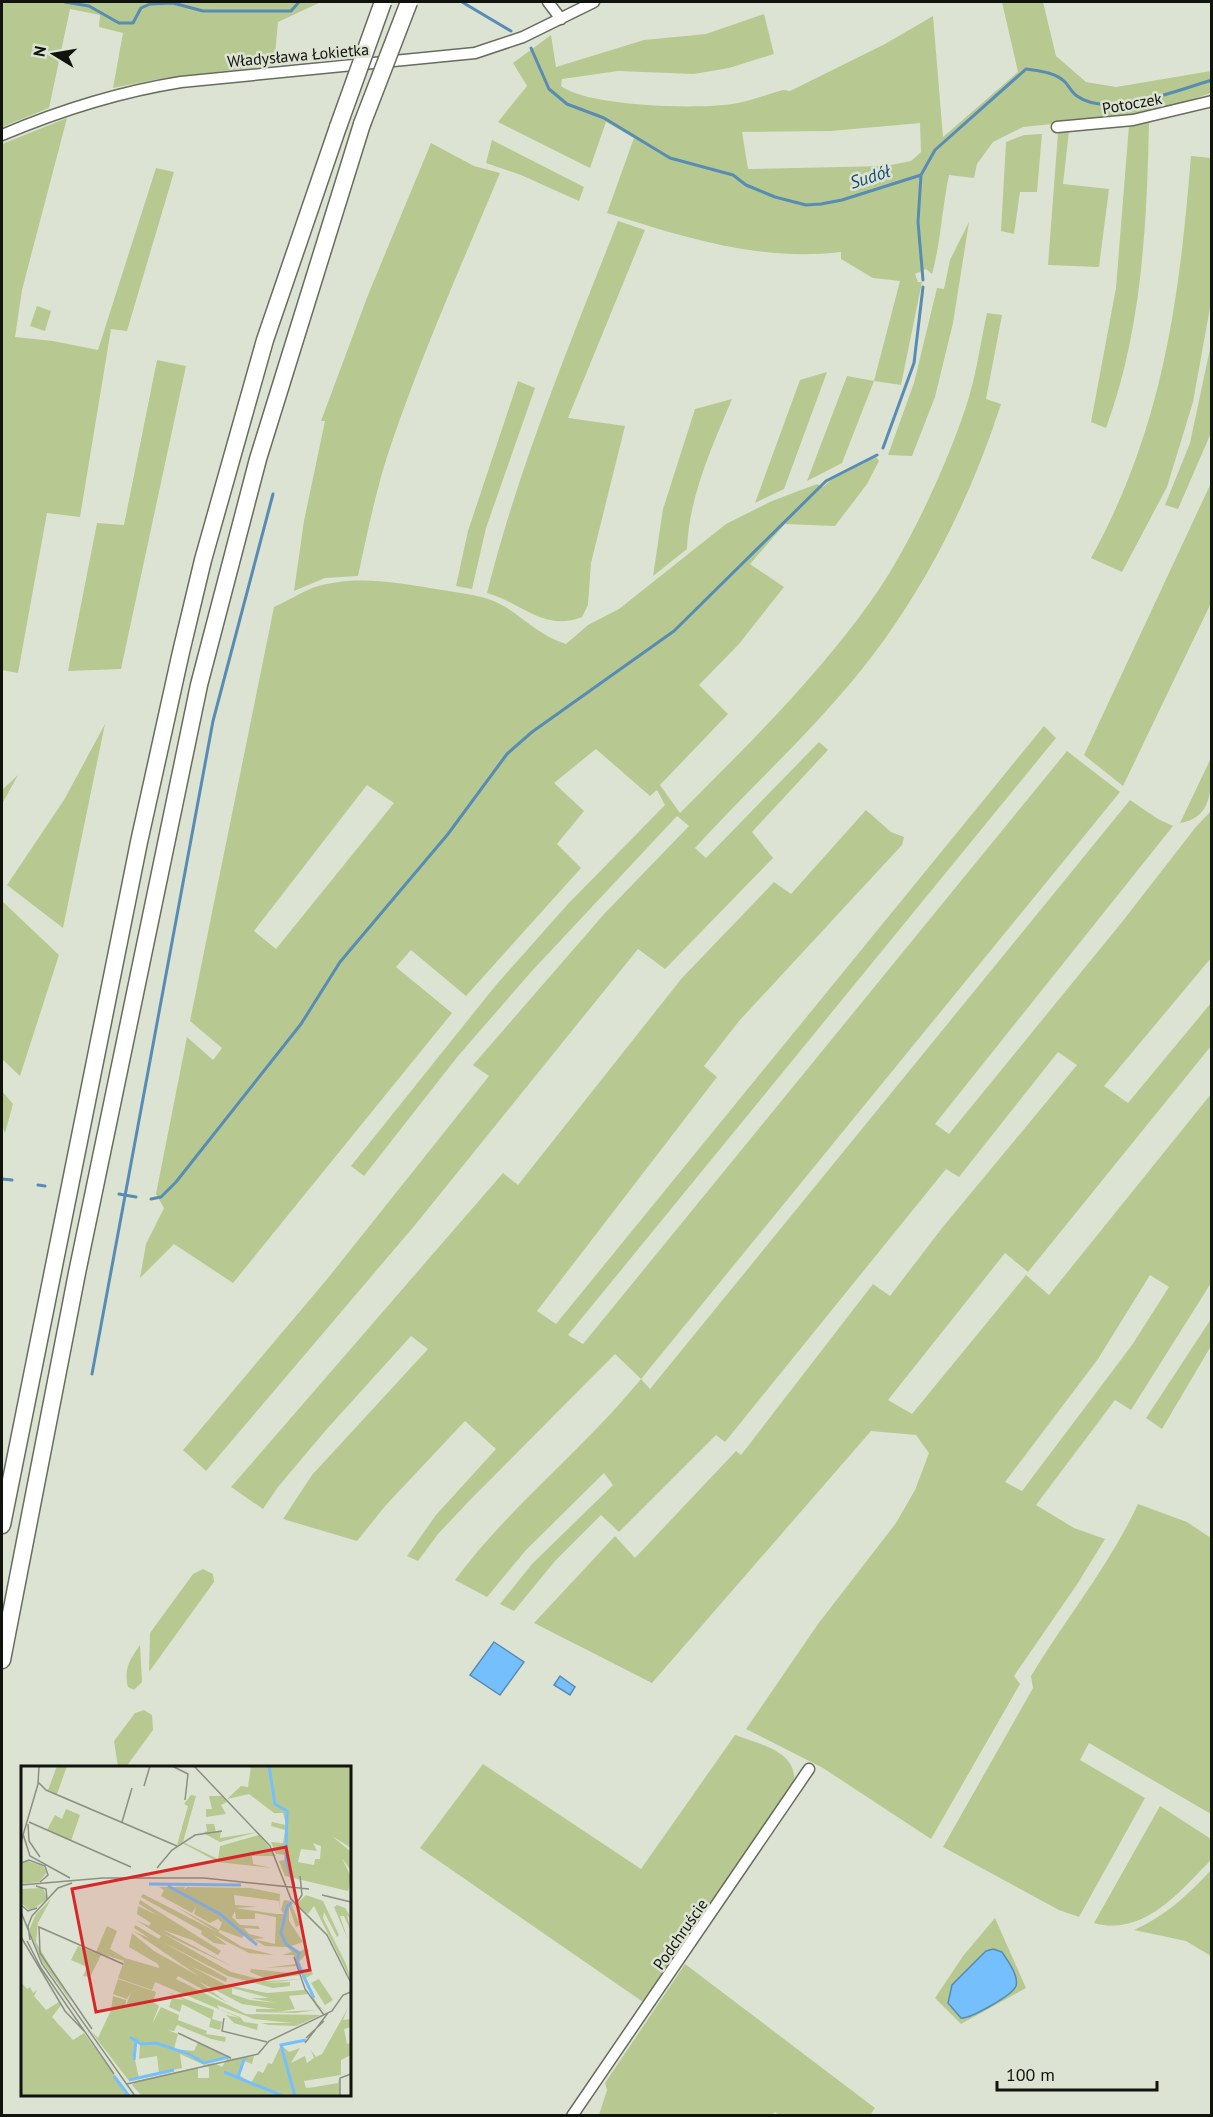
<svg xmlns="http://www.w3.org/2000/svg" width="1213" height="2117" font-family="'PT Sans',sans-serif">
<rect width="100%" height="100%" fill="#dde3d2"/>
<path fill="#b7c991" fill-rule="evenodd" d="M 2,2 L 321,2 L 278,22 L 274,65 L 159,79 L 113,88 L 123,33 L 99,27 L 100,15 L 70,9 L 49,108 L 2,127 Z
M 1002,2 L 1043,2 L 1056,56 L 1086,82 L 1116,87 L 1211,71 L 1211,93 L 1149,114 L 1023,127 L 993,142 L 977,164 L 974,178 L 949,175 C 942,208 941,242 932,274 L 926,269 L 915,274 L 918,282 L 922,282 L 901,385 L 874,381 L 842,463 L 807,481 L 847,376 L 874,381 L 900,281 L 873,278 L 841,259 L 841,252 C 760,262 683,237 607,213 L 634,138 L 606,122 L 590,168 L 498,122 L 527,86 L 513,63 L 551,35 L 556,67 L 644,40 L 706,34 L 764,14 L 774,54 L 729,68 L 694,74 L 618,71 L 562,79 L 561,86 C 588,107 704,110 738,103 C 753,100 768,94 783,90 L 790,91 L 885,44 L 933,16 L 943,137 L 1018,72 ZM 920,123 L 921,152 L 911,161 L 885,166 L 748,169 L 742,132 L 831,131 Z
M 67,118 L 22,290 L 15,337 L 53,341 L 98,350 L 156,168 L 174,172 L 127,331 L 111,329 L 80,517 L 47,513 L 18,673 L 2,670 L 2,144 Z
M 1149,121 C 1147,223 1142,331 1106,428 L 1091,422 L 1116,288 L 1129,125 Z
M 1069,131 L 1063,184 L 1109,189 L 1099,267 L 1048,265 L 1058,133 Z
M 1042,134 L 1037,192 L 1020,192 L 1014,234 L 1001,231 L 1006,142 L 1024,135 Z
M 492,140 L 584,187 L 579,201 L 521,175 L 486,163 Z
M 431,143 L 474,166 L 500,173 C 463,261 424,349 393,439 C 377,484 368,530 358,576 L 325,578 L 294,591 L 304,521 L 325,421 L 321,421 L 368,295 Z
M 1191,156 L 1211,158 L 1211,302 L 1193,402 L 1167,487 L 1122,572 L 1091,558 C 1163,427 1179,302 1191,156 Z
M 618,221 L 645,230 L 568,418 L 625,426 L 591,563 L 588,605 L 582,617 C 543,632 523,603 487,593 C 519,465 570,344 618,221 Z
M 969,222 L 953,323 L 935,397 L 912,456 L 888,455 L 914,383 L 937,288 L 944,289 L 950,260 Z
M 37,306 L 51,311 L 45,331 L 30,326 Z
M 987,313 L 1002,315 L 986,399 L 1001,404 C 969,503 921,598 854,679 C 805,738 747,791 695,848 L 706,858 L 819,742 L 828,750 L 752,832 L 773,858 L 665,969 L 638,949 L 415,1225 L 206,1471 L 183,1450 L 328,1278 L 489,1076 L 473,1065 L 605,913 L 689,826 L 677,816 L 531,972 L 458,1056 L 364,1176 L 351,1166 L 496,985 L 567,905 L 665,805 L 657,790 L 650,796 L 596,749 L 554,783 L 584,811 L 557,844 L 581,868 L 466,996 L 411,950 L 396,967 L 452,1013 L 233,1283 L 174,1244 L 140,1278 L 146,1244 L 164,1208 L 156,1194 L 187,1037 L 213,1060 L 222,1048 L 190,1021 L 274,607 C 288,601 301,592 315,587 C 356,574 402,583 442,590 C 460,593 480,595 496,602 C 523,615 534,633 566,644 L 588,625 L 619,609 L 726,524 L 772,501 L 817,484 L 823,487 L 831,480 L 876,457 L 879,461 L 867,484 L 835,526 L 785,524 L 750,564 L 784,587 L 739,644 L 699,685 L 728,714 L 660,785 L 680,813 C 747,746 816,678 871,601 C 909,548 950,459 969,397 C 977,370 981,340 987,313 ZM 367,785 L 394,803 L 276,949 L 254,931 Z
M 1211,344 L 1211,433 L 1178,509 L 1165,505 L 1190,443 Z
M 157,360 L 186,366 L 121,669 L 68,671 L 97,523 L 124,525 Z
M 827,372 L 784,489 L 755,503 L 800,380 Z
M 518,381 L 535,388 L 486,528 L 472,589 L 456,586 L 468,531 Z
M 732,399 C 712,447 689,496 687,549 L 653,576 L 663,509 L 695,409 Z
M 1211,483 L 1211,603 L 1123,786 L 1084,755 Z
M 105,724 L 63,928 L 7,885 L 64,800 Z
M 1044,726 L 1056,738 L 568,1335 L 583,1344 L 1067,751 L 1120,792 L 641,1379 L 650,1389 L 1130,800 L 1158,819 L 1173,826 L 935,1124 L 949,1134 L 1122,922 L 1195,828 L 1211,811 L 1211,958 L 1104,1086 L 1128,1103 L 1211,1003 L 1211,1046 L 1028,1272 L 1005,1253 L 888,1400 L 912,1414 L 1026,1275 L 1049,1295 L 1211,1094 L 1211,1283 L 1131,1410 L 1115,1400 L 1036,1505 L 1074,1528 L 1105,1539 L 1078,1583 L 1014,1676 L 1020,1684 L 931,1839 L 823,1768 L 746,1729 L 818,1624 L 896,1523 L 915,1490 L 929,1453 L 916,1435 L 871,1431 L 652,1683 L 534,1623 L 615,1536 L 635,1558 L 736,1451 L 741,1455 L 873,1284 L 890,1296 L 942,1228 L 1077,1065 L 1058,1052 L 959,1177 L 946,1169 L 725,1442 L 716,1435 L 619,1532 L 601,1515 L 555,1561 L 514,1611 L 500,1604 L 532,1564 L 613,1485 L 604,1473 L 526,1550 L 487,1597 L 455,1580 C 509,1507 583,1450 641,1379 L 615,1354 L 472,1498 L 438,1534 L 418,1561 L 407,1556 L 436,1515 L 496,1449 L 465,1421 L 386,1505 L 357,1541 L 283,1519 L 312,1475 L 428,1349 L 411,1336 L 326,1430 L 278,1487 L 263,1509 L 231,1487 L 503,1173 L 518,1185 L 682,978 L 774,882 L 791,894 L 866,810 L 891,832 L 904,837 L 902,845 L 739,1021 L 704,1066 L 717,1077 L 537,1311 L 556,1324 ZM 1150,1275 L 1169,1287 L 1132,1345 L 1022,1491 L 1005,1482 L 1098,1359 Z
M 1211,758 C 1212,787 1213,818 1180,823 Z
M 18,775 L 2,804 L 2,790 Z
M 2,901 L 59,955 L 20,1076 L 2,1059 Z
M 2,1091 L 13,1104 L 5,1133 L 2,1125 Z
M 1211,1319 L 1211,1346 L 1162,1429 L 1146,1418 Z
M 1138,1504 L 1187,1522 L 1211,1538 L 1211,1814 L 1089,1743 L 1080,1760 L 1145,1798 L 1079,1917 L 1059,1910 L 943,1847 L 1033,1688 L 1031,1676 C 1066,1618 1109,1566 1138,1504 Z
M 203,1569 L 213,1574 L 214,1582 L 149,1672 L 150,1633 L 193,1574 Z
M 140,1645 L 142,1682 L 134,1690 L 128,1687 C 123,1669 131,1658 140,1645 Z
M 144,1710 L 152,1715 L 153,1730 L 126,1767 L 118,1767 L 114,1741 L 135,1713 Z
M 735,1735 C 764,1746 800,1751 794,1789 L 643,2002 L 420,1848 L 483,1764 L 641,1869 Z
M 1160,1806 L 1211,1839 L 1211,1860 C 1180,1891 1144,1937 1094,1923 Z
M 1211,1870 L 1211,1956 L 1186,1941 L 1134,1930 C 1165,1916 1188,1895 1211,1870 Z
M 995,1918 L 1026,1988 L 961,2024 L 935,1998 L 963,1956 Z
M 685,1964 L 875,2108 L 870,2115 L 779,2115 L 775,2112 L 772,2115 L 599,2115 L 607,2090 L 605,2083 Z"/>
<path fill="#75c0fc" stroke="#578cb4" stroke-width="1.5" d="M 494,1642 L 524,1662 L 500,1695 L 470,1675 Z
M 560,1676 L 575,1687 L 570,1695 L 554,1685 Z
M 993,1949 L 1002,1952 C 1007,1960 1019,1975 1016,1986 C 1013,1995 970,2019 961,2018 L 948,2003 L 952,1985 L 986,1951 Z"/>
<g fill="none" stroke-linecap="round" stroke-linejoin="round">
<path stroke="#578cb4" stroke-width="3" d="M 65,2 L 89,6 L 119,23 L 133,23 L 141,8 L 150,4 L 173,3 L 203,11 L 291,11 L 299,2
M 462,2 L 511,31
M 531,48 L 549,89 L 567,104 L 604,118 L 670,158 L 733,175 L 746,185 L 775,197 L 806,205 L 821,204 L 842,200 L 921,175 L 935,150 L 1026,69 C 1039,71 1055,72 1065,82 C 1069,86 1072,93 1077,96 C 1108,119 1178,90 1212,80
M 921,175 L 918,222 L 923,280
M 883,448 L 914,363 L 923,287
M 2,1179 L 12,1180
M 38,1185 L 45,1186
M 119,1194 L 136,1197
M 151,1199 L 161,1197 L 176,1182 L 301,1024 L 340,962 L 448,834 L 507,754 L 532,732 L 674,631 L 826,481 L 877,455
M 92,1374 L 213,721 L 273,494"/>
<g stroke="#676c5d" stroke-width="13">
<path id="minor" d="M 548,2 L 561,19
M 1057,127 L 1133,120 L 1212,101
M 2,135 C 61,110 118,92 181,82 L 475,53 L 523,37 L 594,2
M 572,2116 L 809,1769"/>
</g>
<g stroke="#676c5d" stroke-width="19">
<path id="highway" d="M 2,1525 L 139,842 L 181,652 L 203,560 L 265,340 L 338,127
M 2,1660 L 77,1273 L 199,685 L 258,459 L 362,124"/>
</g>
<use href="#minor" stroke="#fff" stroke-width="10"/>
<use href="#highway" stroke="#fff" stroke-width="16"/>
<g stroke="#676c5d" stroke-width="19" stroke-linecap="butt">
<path id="highway-bridge" d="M 362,124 L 409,2
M 338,127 L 383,2"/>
</g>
<use href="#highway-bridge" stroke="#fff" stroke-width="16"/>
</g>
<g text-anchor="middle" stroke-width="5" stroke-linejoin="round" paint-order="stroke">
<g font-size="16" fill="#11130d" stroke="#dde3d2">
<text transform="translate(298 55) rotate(-5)" y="6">Władysława Łokietka</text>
<text transform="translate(1132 103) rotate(-10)" y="6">Potoczek</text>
<text transform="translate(680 1934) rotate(-55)" y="6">Podchruście</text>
</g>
<g font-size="18" font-style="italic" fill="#184f76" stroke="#dde3d2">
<text transform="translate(870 177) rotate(-18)" y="6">Sudół</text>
</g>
</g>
<g transform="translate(21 1766)">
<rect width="330" height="330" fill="#dde3d2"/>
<path d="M 36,0 L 46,0 L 36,28 L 27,24 ZM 230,0 L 330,0 L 330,82 L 311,70 L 330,86 L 330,105 L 321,92 L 330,111 L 327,125 L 264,110 L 258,95 L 264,94 L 266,89 L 255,88 L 250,76 L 262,77 L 264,64 L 250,60 L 251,56 L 265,59 L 262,47 L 253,47 L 228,28 L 206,33 L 220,20 L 227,21 ZM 292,77 L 300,80 L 299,93 L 294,93 L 293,99 L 277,96 L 280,83 L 296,85 ZM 170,29 L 175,30 L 162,76 L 197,93 L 199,80 L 238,69 L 255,90 L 231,90 L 232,98 L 251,102 L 197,96 L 161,77 L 156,79 L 167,40 L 163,38 ZM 188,30 L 201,30 L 206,36 L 200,39 L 205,48 L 185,51 L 185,43 L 191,43 ZM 45,43 L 59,49 L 50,75 L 26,64 L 34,49 L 41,53 ZM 185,58 L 193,58 L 195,66 L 200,66 L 199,72 L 237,66 L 199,76 L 182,67 L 186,65 ZM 6,95 L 22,100 L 26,106 L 18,116 L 0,118 L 0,98 ZM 138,121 L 164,121 L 163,124 L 166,121 L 229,122 L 259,128 L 258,144 L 258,135 L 213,129 L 214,139 L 237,141 L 214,142 L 255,148 L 263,148 L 260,144 L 263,134 L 269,135 L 279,159 L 275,161 L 268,140 L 268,155 L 282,176 L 270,180 L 278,186 L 286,182 L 288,185 L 278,196 L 282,207 L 290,204 L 292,208 L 285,212 L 287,219 L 296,238 L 306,247 L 295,239 L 281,209 L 246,213 L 229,206 L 230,203 L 279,208 L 276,200 L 244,202 L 275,198 L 273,189 L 261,189 L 271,186 L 266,181 L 244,180 L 232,173 L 236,179 L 223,169 L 221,172 L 199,164 L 197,166 L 221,181 L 253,189 L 228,187 L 193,169 L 206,179 L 193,177 L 180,168 L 181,165 L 120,131 L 122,128 L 196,166 L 154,140 L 198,164 L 201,157 L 197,153 L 189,157 L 173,148 L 175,141 L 171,147 L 140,130 L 143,124 ZM 214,145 L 215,153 L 234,153 L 234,147 L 255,151 L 254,178 L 232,173 L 244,172 L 228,168 L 223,162 L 239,163 L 237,160 L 219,159 L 211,151 ZM 22,122 L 26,133 L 14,142 L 8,144 L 0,137 L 0,123 ZM 285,129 L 302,135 L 318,169 L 316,171 L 303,146 L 302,152 L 325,198 L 330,214 L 293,140 L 287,148 L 275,138 ZM 30,133 L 17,157 L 15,176 L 51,237 L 21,196 L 8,164 L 15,148 ZM 119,134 L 200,185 L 197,189 L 171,174 L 142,164 L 212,201 L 141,167 L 210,206 L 246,215 L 281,213 L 245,217 L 269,216 L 269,220 L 252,222 L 207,210 L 138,174 L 206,212 L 205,216 L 169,200 L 205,219 L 246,227 L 284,224 L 287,228 L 268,230 L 274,243 L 256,246 L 296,244 L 274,247 L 235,246 L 235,243 L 255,243 L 221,238 L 177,215 L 207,237 L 157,210 L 155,213 L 225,248 L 300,249 L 275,260 L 248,259 L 240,257 L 271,257 L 233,253 L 196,239 L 198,243 L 219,251 L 223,256 L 237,258 L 236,264 L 213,257 L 205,249 L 219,252 L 134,216 L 131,224 L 97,212 L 103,195 L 75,186 L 86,160 L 96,165 L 89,183 L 104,192 L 138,202 L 137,198 L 108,181 L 111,167 L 133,185 L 179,211 L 112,165 L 128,172 L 113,162 L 114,159 L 138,173 L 140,170 L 115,154 L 128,160 L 130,157 L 116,148 L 117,140 L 138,150 L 118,138 ZM 211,222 L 248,232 L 229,232 L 256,237 L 229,234 L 211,228 ZM 316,139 L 324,142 L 330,151 L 330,154 L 326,149 L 330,165 L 323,150 L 319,150 L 327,174 L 313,141 ZM 57,180 L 80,189 L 69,211 L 62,210 L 66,201 L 50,194 ZM 97,213 L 135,226 L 132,236 L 138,240 L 131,258 L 140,241 L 158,249 L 157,254 L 186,265 L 185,268 L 205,271 L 204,276 L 190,273 L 156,259 L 153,265 L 147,264 L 157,268 L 153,283 L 173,285 L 177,276 L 206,291 L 181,298 L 159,288 L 161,302 L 138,307 L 136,290 L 118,293 L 119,278 L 116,274 L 114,294 L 118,312 L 108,315 L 69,264 L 77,272 L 90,244 L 92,230 L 105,234 L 104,243 L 110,226 L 106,233 L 92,228 ZM 298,213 L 312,234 L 304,239 L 290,217 ZM 0,216 L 6,223 L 9,221 L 12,227 L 16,224 L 13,230 L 25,244 L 38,236 L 40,239 L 31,251 L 52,274 L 63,267 L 109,330 L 0,330 ZM 144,225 L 193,244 L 191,253 L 201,256 L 199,264 L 188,261 L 190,253 L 161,238 L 159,246 L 148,241 L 151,232 L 163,234 ZM 327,242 L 322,254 L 330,253 L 330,261 L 323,263 L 326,278 L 330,277 L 330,289 L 320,294 L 320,309 L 283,315 L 285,322 L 294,321 L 317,317 L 318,312 L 319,330 L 121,330 L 111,319 L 115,315 L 177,301 L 177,312 L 188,312 L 188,301 L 181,299 L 193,297 L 201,301 L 206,293 L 233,290 L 231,298 L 223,295 L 218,309 L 230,317 L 237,305 L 242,307 L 247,297 L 251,298 L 260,279 L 268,286 L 279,282 L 270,297 L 284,290 L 286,297 L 293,292 L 290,284 L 295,291 L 301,288 Z" fill="#b7c991" fill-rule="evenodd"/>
<path fill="none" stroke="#75c0fc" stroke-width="3" d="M 248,0 L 254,38 L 266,45 L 265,94 L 273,119M 128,118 L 220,119M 147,120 L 199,148 L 236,179M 271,136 L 266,141 L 260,167 L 265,178 L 278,187 L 276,195 L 282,208M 282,209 L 293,232M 109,271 L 120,278 L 135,277 L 168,288 L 183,297 L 208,291M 113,294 L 115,274M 203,306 L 262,330M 93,310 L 108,330M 217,311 L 224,291M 108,314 L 153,304M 274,330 L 260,279 L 285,274"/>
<path fill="none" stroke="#8b9083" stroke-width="1.5" d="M 151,0 L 167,8 L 164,34M 173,0 L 249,80 L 270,133 L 306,169 L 330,217M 17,16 L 25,24 L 156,80M 123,20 L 129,0M 8,56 L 110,101M 101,56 L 111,22M 7,58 L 8,75 L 19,91M 2,68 L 9,90 L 49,112M 0,76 L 17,18 L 18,0M 0,97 L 8,94 L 24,100 L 27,109 L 19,116M 136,102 L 151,84 L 174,69 L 201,65M 0,119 L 82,112 L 183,112 L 288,123M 15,120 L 25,123 L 26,134M 301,129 L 330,136M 0,139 L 7,145 L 16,142M 274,139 L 281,129 L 279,110M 0,146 L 21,198 L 114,330M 0,171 L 44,245 L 63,265M 9,174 L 7,160 L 11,150 L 37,122 L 51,117M 6,175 L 20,202 L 93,308M 273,191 L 284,223 L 303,249M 203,252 L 201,265 L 246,276M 71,263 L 19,187 L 18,161 L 102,198M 157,267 L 210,292M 285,272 L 303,255M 284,277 L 307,247M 106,318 L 237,288 L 248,275 L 311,245 L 322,229 L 330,226M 319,330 L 319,312 L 330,308"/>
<path fill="#d62828" fill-opacity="0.15" stroke="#d62828" stroke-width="3" d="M 265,81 L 289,204 L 75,246 L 51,123 Z"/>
<rect width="330" height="330" fill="none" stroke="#11130d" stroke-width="3"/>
</g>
<rect width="1213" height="2117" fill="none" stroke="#11130d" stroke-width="6"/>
<g transform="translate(54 54) rotate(281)" stroke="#dde3d2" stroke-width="4.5" paint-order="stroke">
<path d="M0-4.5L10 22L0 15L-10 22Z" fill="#11130d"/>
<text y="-9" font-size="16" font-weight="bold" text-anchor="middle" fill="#11130d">N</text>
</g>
<path d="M997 2081v9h160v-9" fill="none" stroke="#11130d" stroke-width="3"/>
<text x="1006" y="2081" font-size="18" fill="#11130d" stroke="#dde3d2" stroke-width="4.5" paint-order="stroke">100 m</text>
</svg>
